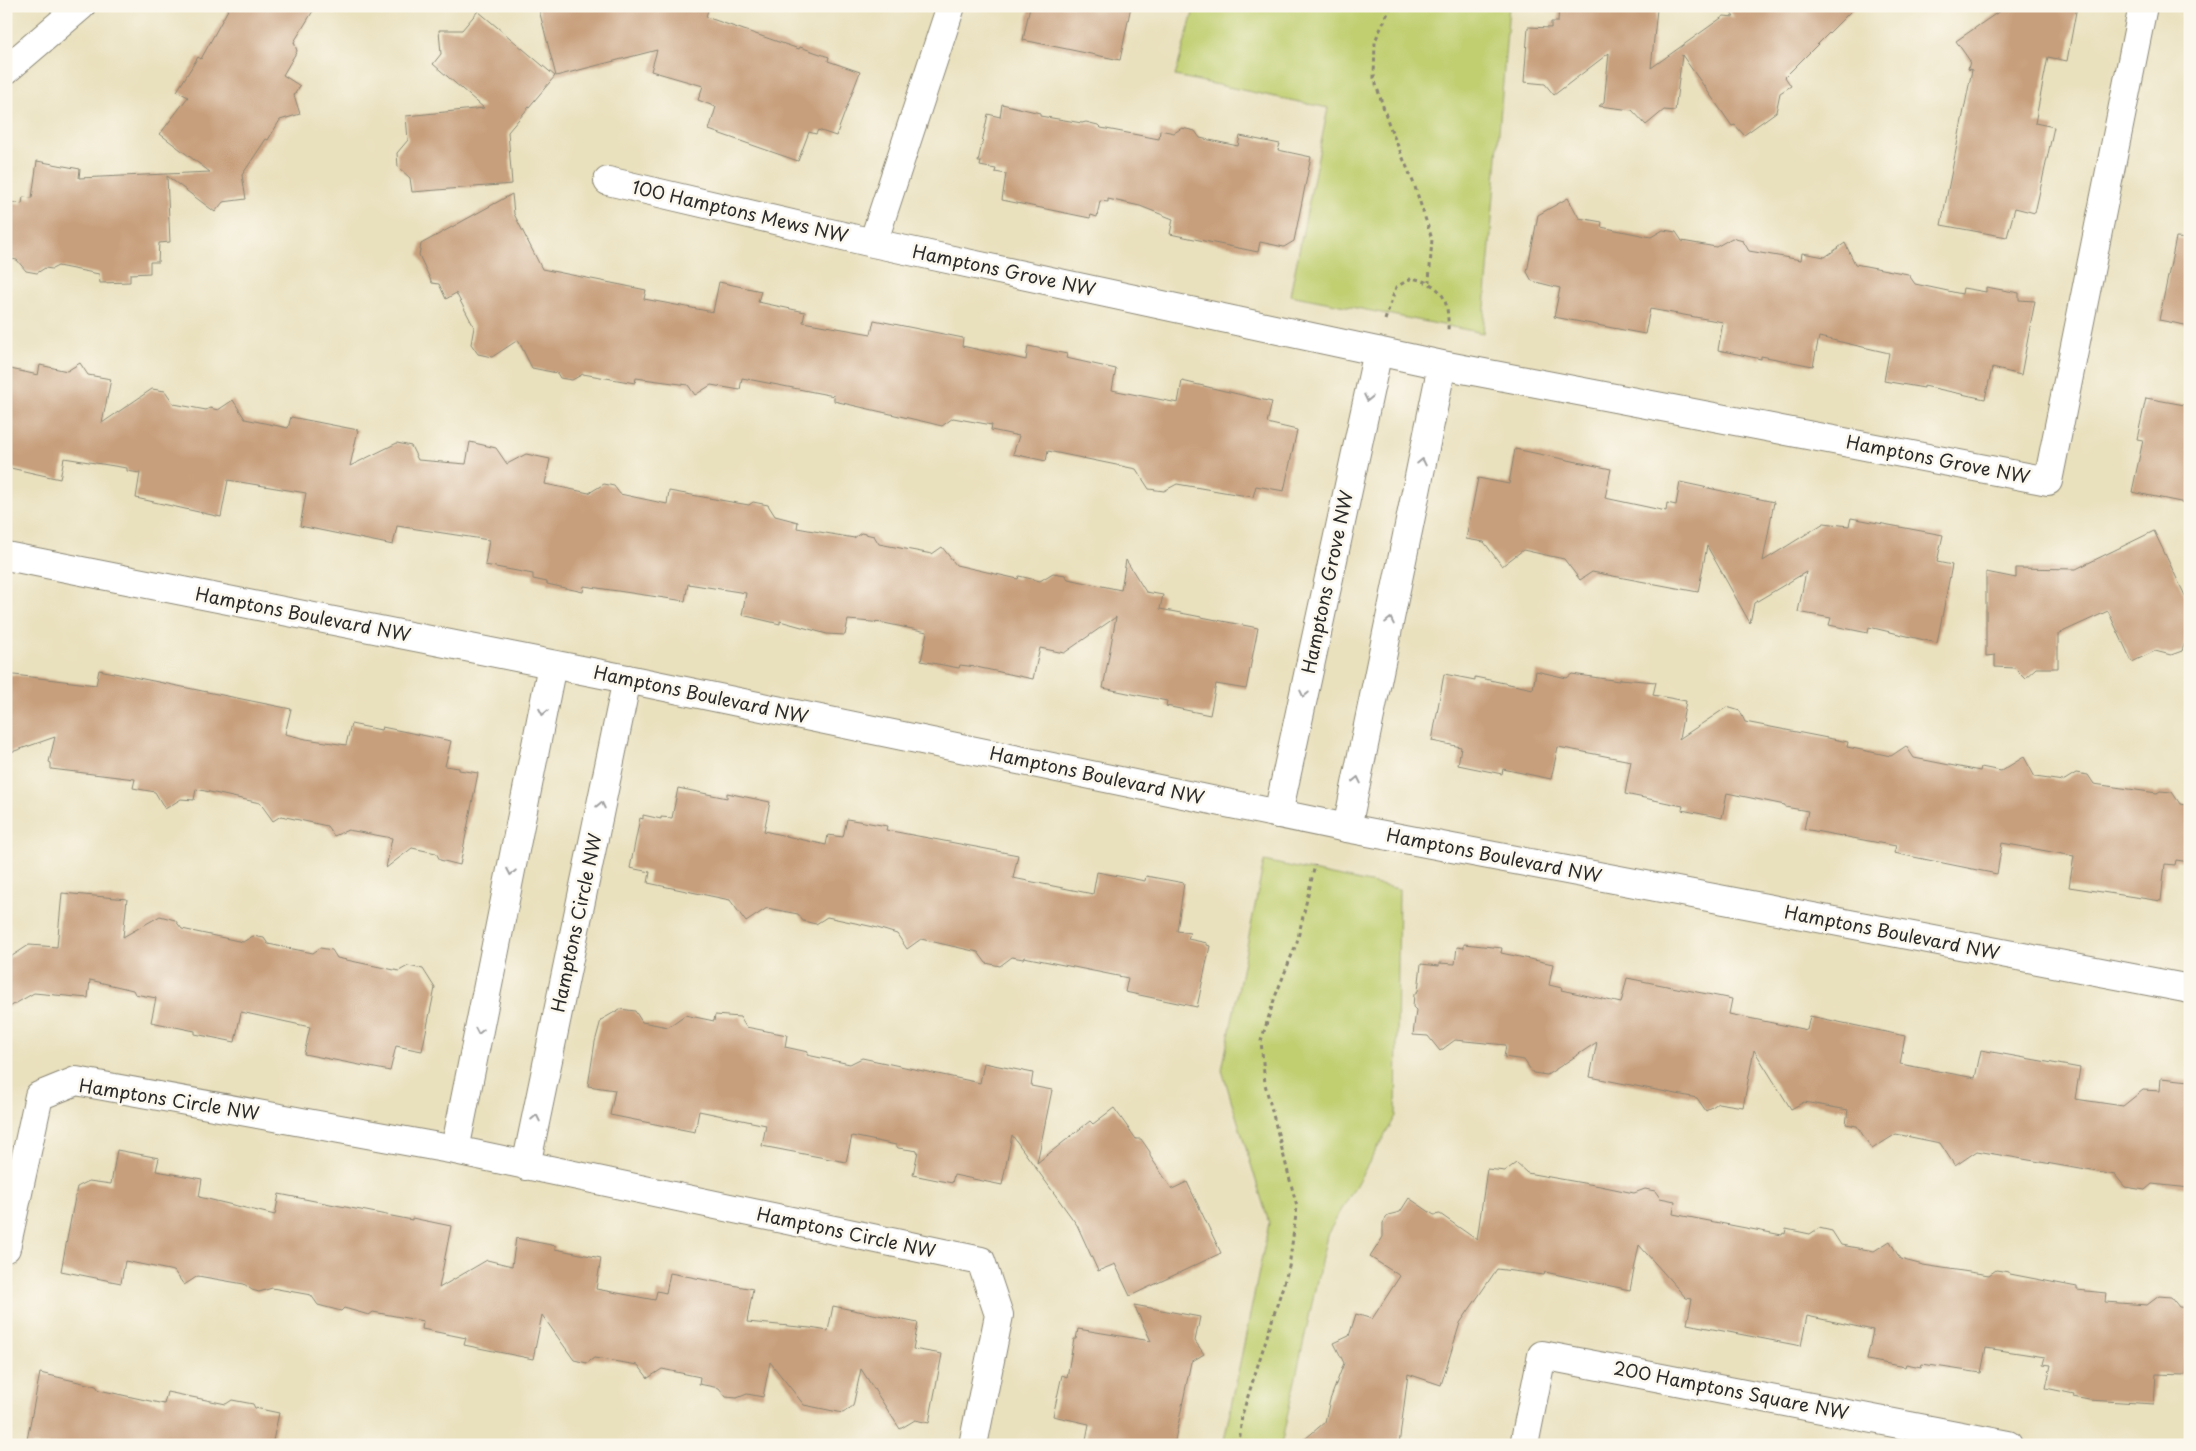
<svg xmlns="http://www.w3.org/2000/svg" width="2196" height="1451" font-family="'Playpen Sans',sans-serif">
<rect width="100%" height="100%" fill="#fbf7ec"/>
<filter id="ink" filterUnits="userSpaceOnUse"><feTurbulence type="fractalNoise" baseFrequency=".02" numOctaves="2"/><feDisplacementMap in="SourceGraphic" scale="10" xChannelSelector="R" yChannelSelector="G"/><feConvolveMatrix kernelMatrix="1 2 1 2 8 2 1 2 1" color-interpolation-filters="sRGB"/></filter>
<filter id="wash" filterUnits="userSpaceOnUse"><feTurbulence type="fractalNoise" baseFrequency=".0096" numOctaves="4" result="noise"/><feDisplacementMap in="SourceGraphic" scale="20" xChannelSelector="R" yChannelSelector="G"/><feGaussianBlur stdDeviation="1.12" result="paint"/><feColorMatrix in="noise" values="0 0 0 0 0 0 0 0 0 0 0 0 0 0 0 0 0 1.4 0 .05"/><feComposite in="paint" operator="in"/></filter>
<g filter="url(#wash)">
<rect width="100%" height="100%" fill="#e9e0bd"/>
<path fill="#c1cf71" stroke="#767d4e" d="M 1195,6 L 1509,6 L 1483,333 L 1290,295 L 1328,108 L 1175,76 Z
M 1264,861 L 1399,889 L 1396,1116 L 1327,1235 L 1281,1445 L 1223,1445 L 1269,1223 L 1222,1070 Z"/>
<g id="blocks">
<path fill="#c79f7b" d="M 230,6 L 316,6 L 294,42 L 297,51 L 283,75 L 300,86 L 294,95 L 300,114 L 280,120 L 268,140 L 266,139 L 242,175 L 246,199 L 223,202 L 215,212 L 167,176 L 170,242 L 159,243 L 158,262 L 150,262 L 150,273 L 130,274 L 130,282 L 100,283 L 99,274 L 58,266 L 52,269 L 45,268 L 37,273 L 26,271 L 17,260 L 6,258 L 6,201 L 22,204 L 23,197 L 32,198 L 37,161 L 80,169 L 79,178 L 210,172 L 160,134 L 188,97 L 177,91 L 198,57 L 201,59 Z
M 538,6 L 709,6 L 706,17 L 799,49 L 800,47 L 829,57 L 828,61 L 860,72 L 836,136 L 818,130 L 816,134 L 809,132 L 798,161 L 709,130 L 716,107 L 698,100 L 703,86 L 651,71 L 657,50 L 556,76 Z
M 1030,6 L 1131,6 L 1120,60 L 1023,40 Z
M 1559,6 L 1625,6 L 1657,9 L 1651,68 L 1724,16 L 1734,17 L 1726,6 L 1856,6 L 1785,77 L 1791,86 L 1780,93 L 1776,112 L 1744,135 L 1735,125 L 1732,126 L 1682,55 L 1675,111 L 1664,110 L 1646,125 L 1632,110 L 1599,106 L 1604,102 L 1609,53 L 1554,95 L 1545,84 L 1524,82 L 1528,27 L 1551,28 L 1551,22 L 1558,22 Z
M 2007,6 L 2077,6 L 2067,61 L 2048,57 L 2035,123 L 2054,127 L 2035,213 L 2015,208 L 2007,237 L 1941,225 L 1972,70 L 1968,69 L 1970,61 L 1956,41 Z
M 478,11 L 555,76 L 508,132 L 512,184 L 412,192 L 410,178 L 398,167 L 397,153 L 408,140 L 406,116 L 484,108 L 433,64 L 441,54 L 439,30 L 462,30 Z
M 1002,104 L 1040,113 L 1040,116 L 1082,123 L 1086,122 L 1098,125 L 1101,128 L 1159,139 L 1160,130 L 1174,133 L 1182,128 L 1195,131 L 1200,138 L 1238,146 L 1240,136 L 1280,144 L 1278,150 L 1311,157 L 1294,241 L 1284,247 L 1260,242 L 1258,252 L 1170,234 L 1173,219 L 1140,206 L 1108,199 L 1108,202 L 1100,201 L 1097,217 L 1091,215 L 1090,218 L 1002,200 L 1006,174 L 995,172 L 996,169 L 980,166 L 981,162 L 978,162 L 988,114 L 1000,117 Z
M 512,194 L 514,214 L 542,269 L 646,290 L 644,299 L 713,312 L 719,282 L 761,291 L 758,302 L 805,312 L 803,322 L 871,334 L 874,320 L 963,338 L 962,346 L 1026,360 L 1028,346 L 1067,354 L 1066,358 L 1116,369 L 1112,390 L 1178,403 L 1182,381 L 1272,402 L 1267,423 L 1297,430 L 1284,491 L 1256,486 L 1253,497 L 1177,484 L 1164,491 L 1149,489 L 1136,469 L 1048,451 L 1046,461 L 1013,454 L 1019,436 L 991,430 L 992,425 L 953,418 L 942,426 L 930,423 L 834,401 L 834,396 L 742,378 L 740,390 L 711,385 L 695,395 L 688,385 L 636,378 L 635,383 L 583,374 L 572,380 L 560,378 L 557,373 L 532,368 L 518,340 L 492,357 L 478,354 L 471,344 L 474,327 L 456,293 L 446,299 L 439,284 L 432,283 L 419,255 L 421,244 Z
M 1568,198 L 1579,218 L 1602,222 L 1601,227 L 1651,237 L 1663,230 L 1676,232 L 1682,241 L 1716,247 L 1732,238 L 1743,241 L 1749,251 L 1801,260 L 1802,253 L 1825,257 L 1845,243 L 1855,264 L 1908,274 L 1915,284 L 1962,294 L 1963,288 L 1986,292 L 1986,287 L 2019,293 L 2019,300 L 2035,301 L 2021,375 L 1992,368 L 1985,399 L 1924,386 L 1924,388 L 1884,381 L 1889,353 L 1819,337 L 1813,366 L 1761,356 L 1761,359 L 1718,350 L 1723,322 L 1650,309 L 1645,334 L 1554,317 L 1560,288 L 1532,281 L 1527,272 L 1538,215 Z
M 2176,238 L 2190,239 L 2190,326 L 2159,320 Z
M 80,363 L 88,375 L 111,379 L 102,423 L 152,389 L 165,391 L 174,404 L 206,410 L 210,408 L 218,410 L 233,400 L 245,419 L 288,428 L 291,417 L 358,430 L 350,466 L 397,443 L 411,446 L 418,460 L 466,464 L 470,442 L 496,448 L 507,464 L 526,454 L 550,459 L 545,484 L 589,493 L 604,484 L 614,486 L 620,494 L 667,504 L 669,491 L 737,503 L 749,505 L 753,502 L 768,505 L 775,516 L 798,522 L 797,528 L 854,538 L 861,533 L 874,536 L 879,544 L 932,554 L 942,547 L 956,565 L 1018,579 L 1019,576 L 1040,581 L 1053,573 L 1065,575 L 1068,579 L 1121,590 L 1126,560 L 1146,592 L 1163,595 L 1160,609 L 1258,628 L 1246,689 L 1216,684 L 1210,715 L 1166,706 L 1167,701 L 1103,688 L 1116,617 L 1064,653 L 1040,648 L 1033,679 L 976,667 L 960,665 L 959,668 L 921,661 L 927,632 L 884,623 L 848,620 L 845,635 L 827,634 L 780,621 L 780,624 L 742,615 L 746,593 L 688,584 L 685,601 L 584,586 L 583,592 L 547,584 L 547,582 L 533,579 L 533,574 L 485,565 L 489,540 L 397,526 L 393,545 L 300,526 L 306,493 L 228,480 L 221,517 L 136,498 L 140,473 L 127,471 L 127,468 L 64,458 L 60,479 L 6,467 L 6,368 L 38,375 L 40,365 L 67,371 Z
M 2146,398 L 2190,406 L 2190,504 L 2132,492 L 2143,440 L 2137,439 Z
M 1515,449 L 1611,469 L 1605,498 L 1666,511 L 1667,503 L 1676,505 L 1680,482 L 1774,502 L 1763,561 L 1824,523 L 1849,526 L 1851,518 L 1943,535 L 1937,562 L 1952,565 L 1937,643 L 1869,627 L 1868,633 L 1829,625 L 1831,618 L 1798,612 L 1806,572 L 1754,603 L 1750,623 L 1707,546 L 1698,592 L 1592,572 L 1580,580 L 1564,559 L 1523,550 L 1502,566 L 1484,542 L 1466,539 L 1478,478 L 1509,484 Z
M 2154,531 L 2190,606 L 2190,634 L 2187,636 L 2182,651 L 2171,655 L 2155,651 L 2132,662 L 2108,611 L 2058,634 L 2058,668 L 2036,668 L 2025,678 L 2015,668 L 1995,667 L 1995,655 L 1986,656 L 1986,572 L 2016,578 L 2016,568 L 2076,569 Z
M 99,670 L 291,709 L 285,734 L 306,739 L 346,745 L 351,724 L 381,730 L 382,727 L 451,741 L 445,766 L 459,768 L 459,770 L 478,773 L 460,865 L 440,860 L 436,853 L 412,848 L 386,868 L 392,838 L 348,830 L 334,836 L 327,826 L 281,816 L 273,821 L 260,803 L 196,789 L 194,800 L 181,799 L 165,809 L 155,792 L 133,788 L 135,779 L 51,769 L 51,763 L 49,762 L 55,737 L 6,754 L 6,674 L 96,685 Z
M 1536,671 L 1567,678 L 1572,674 L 1619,681 L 1620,679 L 1656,682 L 1653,695 L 1686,701 L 1679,739 L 1727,707 L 1740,711 L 1745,722 L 1848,742 L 1847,747 L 1891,756 L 1906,746 L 1914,758 L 1980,771 L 1981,767 L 2001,771 L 2024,757 L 2035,777 L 2063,781 L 2076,773 L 2088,775 L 2094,784 L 2157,793 L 2160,791 L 2172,792 L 2180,804 L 2190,806 L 2190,862 L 2176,860 L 2175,865 L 2165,864 L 2161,901 L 2069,887 L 2074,856 L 2002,843 L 1997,874 L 1894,853 L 1896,846 L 1804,829 L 1808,811 L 1785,807 L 1785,805 L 1727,793 L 1722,818 L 1682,810 L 1683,806 L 1625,794 L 1631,761 L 1558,747 L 1551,779 L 1503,769 L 1502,774 L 1458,765 L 1461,747 L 1432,741 L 1444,674 L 1475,680 L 1475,677 L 1533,689 Z
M 678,788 L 727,798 L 727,793 L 770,802 L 764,831 L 826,845 L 828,835 L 843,837 L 847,819 L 887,826 L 886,830 L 1018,855 L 1013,878 L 1093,894 L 1097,872 L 1145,881 L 1146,876 L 1184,883 L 1177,931 L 1190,933 L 1188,939 L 1207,943 L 1207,945 L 1210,946 L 1197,1007 L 1125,992 L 1128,978 L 1024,957 L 1023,959 L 1012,957 L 1000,966 L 986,963 L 978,952 L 921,939 L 907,949 L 897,934 L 874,927 L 827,917 L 816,924 L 803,921 L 798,914 L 767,908 L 746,922 L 730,900 L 648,883 L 650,872 L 630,868 L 640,818 L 643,819 L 643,815 L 661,819 L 661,817 L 672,818 Z
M 62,893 L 127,899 L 123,937 L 160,916 L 175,920 L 182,929 L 243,942 L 253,936 L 264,938 L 268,944 L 313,953 L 320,948 L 332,950 L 337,958 L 399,971 L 408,966 L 423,969 L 435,988 L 422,1051 L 396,1046 L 390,1071 L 304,1054 L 310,1027 L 241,1012 L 235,1042 L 195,1034 L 195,1031 L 151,1022 L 156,998 L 135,994 L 133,990 L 90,980 L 88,998 L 34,993 L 6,1009 L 6,960 L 29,945 L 57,947 Z
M 1464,944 L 1502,948 L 1501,953 L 1553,964 L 1549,985 L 1562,988 L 1561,990 L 1621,1003 L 1627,978 L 1732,999 L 1729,1014 L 1807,1030 L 1810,1016 L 1905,1036 L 1900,1064 L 1975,1078 L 1981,1050 L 2080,1068 L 2075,1099 L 2123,1106 L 2143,1090 L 2160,1091 L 2161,1078 L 2190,1081 L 2190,1188 L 2152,1184 L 2145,1190 L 2125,1187 L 2115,1175 L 1977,1151 L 1955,1166 L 1940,1143 L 1896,1134 L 1872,1149 L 1857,1126 L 1846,1124 L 1848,1110 L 1804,1102 L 1791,1109 L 1754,1050 L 1743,1107 L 1718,1103 L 1706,1111 L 1697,1098 L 1590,1077 L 1597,1042 L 1547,1075 L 1533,1073 L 1524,1060 L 1504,1057 L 1506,1045 L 1455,1040 L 1440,1051 L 1428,1036 L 1413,1035 L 1416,1010 L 1413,1007 L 1414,994 L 1418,991 L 1421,964 L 1439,966 L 1439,963 L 1455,964 L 1457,947 L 1464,948 Z
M 620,1009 L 635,1011 L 642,1022 L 668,1027 L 685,1015 L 714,1021 L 715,1015 L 740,1017 L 746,1027 L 787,1035 L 785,1047 L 808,1052 L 807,1055 L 850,1064 L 862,1058 L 980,1083 L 984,1063 L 1033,1073 L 1031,1086 L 1052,1090 L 1037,1163 L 1090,1121 L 1093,1124 L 1114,1108 L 1136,1139 L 1141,1139 L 1150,1152 L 1150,1156 L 1172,1189 L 1187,1182 L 1221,1253 L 1130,1296 L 1115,1264 L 1098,1271 L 1077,1225 L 1012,1135 L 1002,1185 L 954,1175 L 952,1183 L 913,1175 L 918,1151 L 898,1148 L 896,1145 L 852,1136 L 846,1162 L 762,1146 L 766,1125 L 699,1111 L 695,1132 L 610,1115 L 615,1090 L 588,1086 L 595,1042 L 601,1020 Z
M 117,1150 L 159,1158 L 156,1171 L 202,1179 L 199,1197 L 275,1215 L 279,1194 L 412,1220 L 412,1218 L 451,1226 L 439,1288 L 487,1260 L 512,1266 L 516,1238 L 556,1246 L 555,1249 L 601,1258 L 596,1289 L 655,1300 L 657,1291 L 666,1293 L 670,1273 L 753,1289 L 747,1322 L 810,1328 L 828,1331 L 833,1306 L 918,1323 L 913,1349 L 942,1354 L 929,1423 L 915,1420 L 900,1429 L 861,1369 L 853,1406 L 843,1413 L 804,1405 L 770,1362 L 763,1397 L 747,1394 L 737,1398 L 726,1397 L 719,1388 L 699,1384 L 700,1377 L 662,1369 L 648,1378 L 638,1365 L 594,1358 L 587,1363 L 574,1360 L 542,1315 L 533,1359 L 464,1345 L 466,1338 L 422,1329 L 423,1321 L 373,1312 L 369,1315 L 344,1308 L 341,1311 L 318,1305 L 311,1295 L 272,1288 L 259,1292 L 252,1290 L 244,1284 L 198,1276 L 184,1285 L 174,1271 L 125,1261 L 121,1283 L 61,1271 L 77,1187 L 89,1181 L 111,1184 Z
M 1516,1163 L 1527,1173 L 1600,1186 L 1634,1193 L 1645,1189 L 1655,1191 L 1660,1198 L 1675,1201 L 1673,1214 L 1782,1235 L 1783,1233 L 1785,1234 L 1786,1229 L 1810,1234 L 1819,1228 L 1832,1231 L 1841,1245 L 1874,1251 L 1890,1241 L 1900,1259 L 1923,1265 L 1989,1275 L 1996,1270 L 2009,1272 L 2010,1274 L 2077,1287 L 2077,1290 L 2106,1293 L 2105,1302 L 2147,1305 L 2159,1296 L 2171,1297 L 2179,1307 L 2190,1308 L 2186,1375 L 2156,1374 L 2154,1404 L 2089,1400 L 2073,1397 L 2074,1394 L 2046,1388 L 2051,1365 L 2043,1364 L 2045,1357 L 1986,1348 L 1981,1373 L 1922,1364 L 1921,1367 L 1906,1364 L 1905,1367 L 1867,1360 L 1873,1330 L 1807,1316 L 1801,1346 L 1687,1324 L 1692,1299 L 1686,1298 L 1639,1245 L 1630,1290 L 1545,1272 L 1544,1275 L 1497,1269 L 1460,1323 L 1441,1385 L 1408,1374 L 1399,1445 L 1298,1445 L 1325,1422 L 1330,1400 L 1344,1363 L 1334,1343 L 1349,1336 L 1356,1314 L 1372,1319 L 1400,1276 L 1370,1257 L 1383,1237 L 1383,1223 L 1388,1215 L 1400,1212 L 1409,1198 L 1434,1215 L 1440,1214 L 1477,1240 L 1487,1169 L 1505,1171 Z
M 1134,1305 L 1200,1317 L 1195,1341 L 1204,1354 L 1191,1362 L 1174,1445 L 1085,1445 L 1089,1424 L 1053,1416 L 1062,1375 L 1067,1377 L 1074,1339 L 1076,1339 L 1078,1329 L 1151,1341 Z
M 40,1373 L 96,1386 L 99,1390 L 164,1404 L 167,1392 L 226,1404 L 232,1400 L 253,1404 L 255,1408 L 279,1413 L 272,1445 L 26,1445 Z"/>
</g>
</g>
<g filter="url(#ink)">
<use href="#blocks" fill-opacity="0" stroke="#8a8674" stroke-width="1"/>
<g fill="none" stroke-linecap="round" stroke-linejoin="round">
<g stroke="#8a8674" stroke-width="30">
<path id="minor" d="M 6,70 L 81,6
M 608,181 L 873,243 L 1442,365 L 2048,481 L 2143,6
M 873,243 L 951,6
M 1278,814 L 1378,351
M 1347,828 L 1442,365
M 455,1150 L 552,665
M 526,1166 L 627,679
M 6,1248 L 39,1096 L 76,1081 L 455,1150 L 981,1261 L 999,1315 L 973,1445
M 1524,1445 L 1542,1355 L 2008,1445"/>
</g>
<g stroke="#8a8674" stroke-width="30">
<path id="tertiary" d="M 6,556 L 627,679 L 1347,828 L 2190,989"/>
</g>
<path stroke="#8a8674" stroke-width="3" stroke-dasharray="4 4" stroke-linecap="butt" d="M 1391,6 L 1375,41 L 1374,78 L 1389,125 L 1414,184 L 1432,239 L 1429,282
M 1385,320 L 1396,287 L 1412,278 C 1445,285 1449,301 1448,333
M 1239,1445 L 1242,1415 L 1289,1267 L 1297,1207 L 1265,1084 L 1261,1041 L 1275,997 L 1297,942 L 1315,865"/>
<use href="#minor" stroke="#fff" stroke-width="28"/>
<use href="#tertiary" stroke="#fff" stroke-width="28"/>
</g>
<defs><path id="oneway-chevron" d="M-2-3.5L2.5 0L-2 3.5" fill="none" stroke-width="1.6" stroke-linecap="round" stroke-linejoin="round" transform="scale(1.25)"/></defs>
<g stroke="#a0a0a0">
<use href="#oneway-chevron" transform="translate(1368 398) rotate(102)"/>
<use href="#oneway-chevron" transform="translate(1422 462) rotate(-78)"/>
<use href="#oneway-chevron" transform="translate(1390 621) rotate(-78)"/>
<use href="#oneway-chevron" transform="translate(1304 694) rotate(102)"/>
<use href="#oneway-chevron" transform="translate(543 712) rotate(101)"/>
<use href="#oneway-chevron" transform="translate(1357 780) rotate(-78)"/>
<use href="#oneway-chevron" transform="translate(601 805) rotate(-78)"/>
<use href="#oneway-chevron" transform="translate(511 872) rotate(101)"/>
<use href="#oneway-chevron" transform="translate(479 1031) rotate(101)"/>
<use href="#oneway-chevron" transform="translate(536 1118) rotate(-78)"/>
</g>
</g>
<g text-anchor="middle" stroke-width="5" stroke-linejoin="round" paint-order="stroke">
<g font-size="18" fill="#2b2b2b" stroke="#fbf7ec">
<text transform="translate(740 212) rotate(13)" y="6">100 Hamptons Mews NW</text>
<text transform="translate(1004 271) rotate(12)" y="6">Hamptons Grove NW</text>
<text transform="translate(1938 460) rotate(11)" y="6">Hamptons Grove NW</text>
<text transform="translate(1328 582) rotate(-78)" y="6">Hamptons Grove NW</text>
<text transform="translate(303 615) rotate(11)" y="6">Hamptons Boulevard NW</text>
<text transform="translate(701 695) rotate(12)" y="6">Hamptons Boulevard NW</text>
<text transform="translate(1097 776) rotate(12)" y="6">Hamptons Boulevard NW</text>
<text transform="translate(1494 856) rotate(11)" y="6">Hamptons Boulevard NW</text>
<text transform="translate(577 923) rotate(-78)" y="6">Hamptons Circle NW</text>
<text transform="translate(1892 933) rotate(11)" y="6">Hamptons Boulevard NW</text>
<text transform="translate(169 1100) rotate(9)" y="6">Hamptons Circle NW</text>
<text transform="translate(846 1233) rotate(12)" y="6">Hamptons Circle NW</text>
<text transform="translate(1731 1391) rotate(11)" y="6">200 Hamptons Square NW</text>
</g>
</g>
<rect width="2196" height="1451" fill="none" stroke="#fbf7ec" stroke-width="25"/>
</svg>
